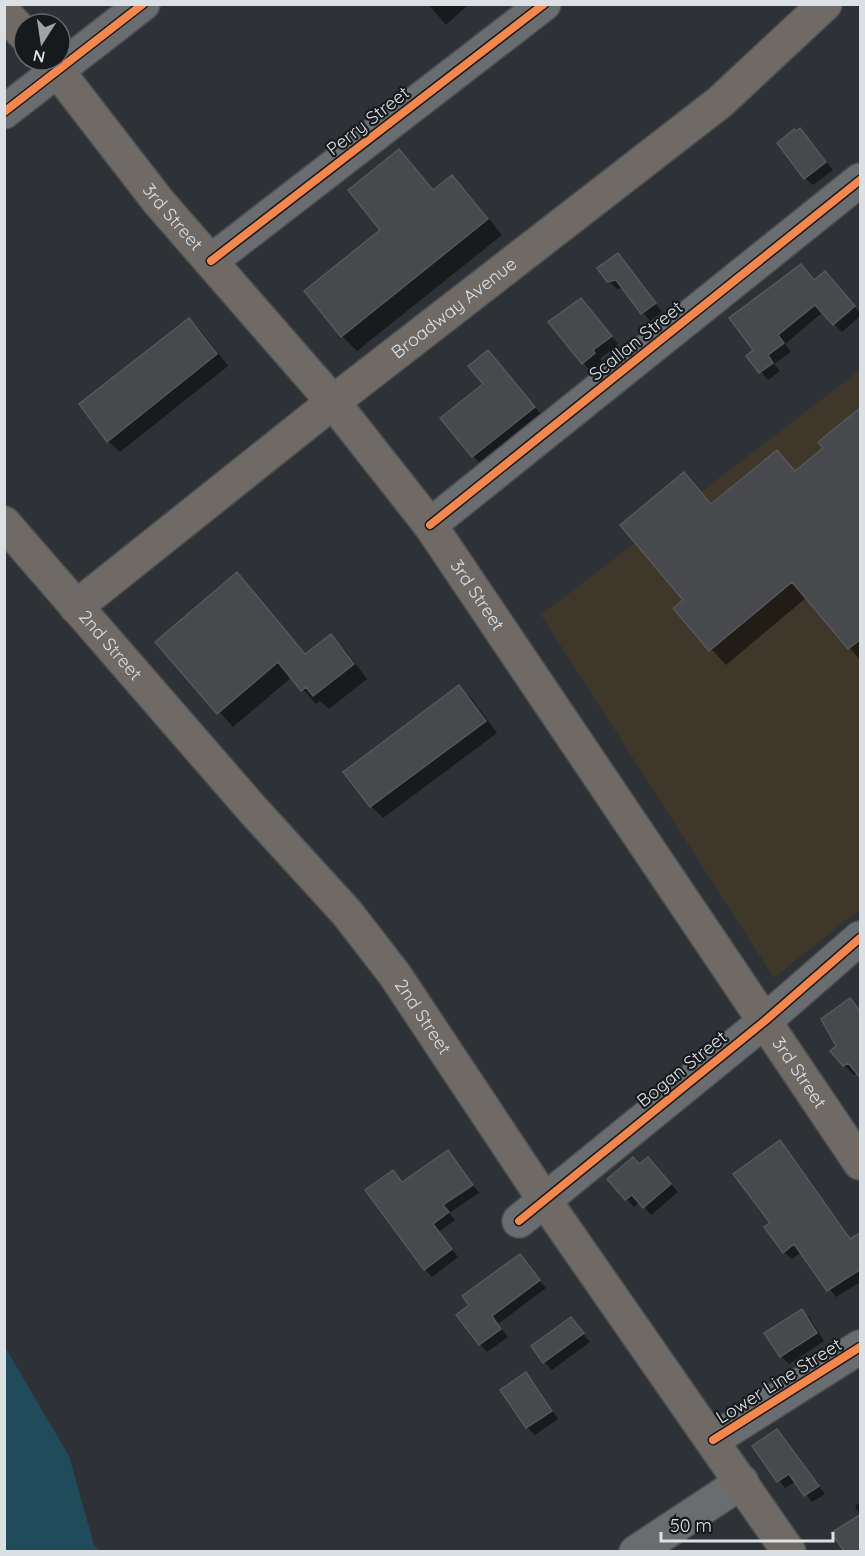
<svg xmlns="http://www.w3.org/2000/svg" width="865" height="1556" font-family="Quicksand,sans-serif">
<rect width="100%" height="100%" fill="#2e3236"/>
<path fill="#3f372a" d="M 860,370 L 860,909 L 774,978 L 541,615 Z"/>
<path fill="#204b5a" d="M 5,1347 L 69,1456 L 94,1545 L 99,1551 L 5,1551 Z"/>
<path fill="#0007" d="M 428,4 L 469,4 L 446,25 Z
M 800,130 L 833,170 L 813,185 L 805,178 L 796,133 Z
M 399,151 L 434,191 L 452,177 L 467,192 L 502,235 L 357,351 L 342,336 L 382,230 Z
M 618,255 L 662,312 L 650,321 L 623,288 L 617,289 L 609,281 Z
M 832,280 L 860,313 L 860,316 L 842,332 L 823,312 L 785,344 L 791,352 L 774,364 L 780,371 L 768,380 L 748,356 L 814,281 Z
M 589,308 L 618,344 L 600,359 L 602,361 L 591,371 L 583,363 Z
M 189,320 L 201,331 L 228,366 L 120,452 L 108,441 Z
M 488,352 L 545,419 L 485,468 L 473,456 L 485,384 Z
M 860,415 L 860,660 L 807,597 L 726,665 L 675,609 L 685,600 L 684,474 L 713,505 L 777,452 L 796,472 Z
M 237,574 L 307,655 L 331,636 L 345,650 L 367,679 L 329,709 L 320,701 L 316,704 L 292,677 L 233,727 L 157,642 Z
M 459,687 L 471,698 L 497,733 L 383,818 L 371,806 Z
M 850,999 L 860,1011 L 860,1077 L 858,1073 L 854,1075 L 844,1065 L 838,1047 Z
M 779,1142 L 787,1149 L 851,1240 L 860,1233 L 860,1282 L 836,1297 L 802,1252 L 792,1259 L 784,1252 L 772,1223 Z
M 448,1152 L 479,1193 L 449,1213 L 455,1220 L 439,1232 L 458,1257 L 432,1277 L 425,1269 L 393,1172 L 403,1183 Z
M 639,1166 L 655,1166 L 678,1192 L 651,1215 L 640,1202 L 634,1207 L 609,1179 Z
M 520,1256 L 546,1288 L 498,1324 L 508,1337 L 487,1352 L 480,1344 L 471,1306 Z
M 802,1311 L 810,1318 L 824,1341 L 789,1364 L 781,1356 Z
M 571,1319 L 590,1342 L 552,1370 L 544,1362 Z
M 526,1374 L 534,1382 L 558,1419 L 535,1435 L 527,1427 Z
M 777,1431 L 825,1494 L 812,1502 L 796,1481 L 785,1488 L 754,1447 Z
M 860,1503 L 860,1515 L 855,1506 Z"/>
<path fill="#48494d" stroke="#56575b" stroke-width="1.5" d="M 800,128 L 826,162 L 804,179 L 777,143 L 794,129 L 796,131 Z
M 399,149 L 433,190 L 452,175 L 488,219 L 341,337 L 304,291 L 380,230 L 348,190 Z
M 618,253 L 656,303 L 641,314 L 616,280 L 607,282 L 597,268 Z
M 801,264 L 814,280 L 825,271 L 855,306 L 833,325 L 815,305 L 778,335 L 784,343 L 768,355 L 773,363 L 759,373 L 746,356 L 753,350 L 729,318 Z
M 581,298 L 612,336 L 593,350 L 595,353 L 582,364 L 548,322 Z
M 189,318 L 217,354 L 107,442 L 79,404 Z
M 488,350 L 535,407 L 472,457 L 440,418 L 483,384 L 468,366 Z
M 861,407 L 861,639 L 848,649 L 792,582 L 709,651 L 673,608 L 683,600 L 620,525 L 684,472 L 711,504 L 777,450 L 795,471 L 823,448 L 818,442 Z
M 237,572 L 305,654 L 331,634 L 354,664 L 313,696 L 306,687 L 301,691 L 278,662 L 217,714 L 155,642 Z
M 459,685 L 486,721 L 370,807 L 343,772 Z
M 850,998 L 861,1012 L 861,1079 L 848,1063 L 843,1066 L 830,1051 L 836,1046 L 821,1019 Z
M 780,1140 L 850,1239 L 861,1232 L 861,1269 L 827,1291 L 794,1244 L 783,1253 L 764,1227 L 770,1223 L 733,1174 Z
M 448,1150 L 473,1185 L 443,1205 L 449,1212 L 433,1224 L 452,1249 L 424,1270 L 365,1190 L 393,1170 L 402,1182 Z
M 633,1157 L 639,1164 L 648,1157 L 671,1184 L 643,1208 L 632,1195 L 625,1200 L 607,1179 Z
M 520,1254 L 540,1280 L 492,1316 L 501,1329 L 479,1345 L 456,1315 L 469,1305 L 462,1296 Z
M 802,1309 L 817,1333 L 780,1357 L 764,1333 Z
M 571,1317 L 584,1333 L 543,1363 L 531,1346 Z
M 526,1372 L 552,1411 L 526,1428 L 500,1390 Z
M 777,1429 L 819,1486 L 804,1496 L 789,1474 L 777,1482 L 752,1446 Z
M 861,1514 L 861,1551 L 844,1551 L 831,1533 Z"/>
<g fill="none" stroke-linecap="round" stroke-linejoin="round">
<g stroke="#4a4e51" stroke-width="36">
<path id="minor" d="M 4,112 L 143,4
M 211,261 L 544,4
M 430,525 L 860,180
M 519,1221 L 766,1020 L 860,938
M 713,1440 L 860,1347
M 636,1552 L 742,1482"/>
</g>
<g stroke="#4a4e51" stroke-width="36">
<g id="major">
<path d="M 4,13 L 24,34"/>
<path id="s1" d="M 49,60 L 158,201 L 333,402 L 430,525 L 860,1163"/>
<path id="s2" d="M 4,523 L 253,810 L 347,913 L 395,975 L 545,1201 L 789,1552"/>
<path id="s3" d="M 76,607 L 333,402 L 720,102 L 825,4"/>
</g>
</g>
<use href="#minor" stroke="#6a6d6f" stroke-width="33"/>
<use href="#major" stroke="#6f6a66" stroke-width="33"/>
<g stroke="#161a1d" stroke-width="11">
<path id="cycleway" d="M 4,112 L 143,4
M 211,261 L 544,4
M 430,525 L 860,180
M 519,1221 L 766,1020 L 860,938
M 713,1440 L 860,1347"/>
</g>
<use href="#cycleway" stroke="#f5874c" stroke-width="8"/>
</g>
<g text-anchor="middle" stroke-width="4.5" stroke-linejoin="round" paint-order="stroke">
<g font-size="18" fill="#dbe0e4" stroke="#161a1d">
<text transform="translate(368 121) rotate(-38)" y="6">Perry Street</text>
<text dy="6" stroke="none"><textPath href="#s1" startOffset="200">3rd Street</textPath></text>
<text dy="6" stroke="none"><textPath href="#s3" startOffset="482">Broadway Avenue</textPath></text>
<text transform="translate(636 341) rotate(-39)" y="6">Scallan Street</text>
<text dy="6" stroke="none"><textPath href="#s1" startOffset="686">3rd Street</textPath></text>
<text dy="6" stroke="none"><textPath href="#s2" startOffset="162">2nd Street</textPath></text>
<text dy="6" stroke="none"><textPath href="#s2" startOffset="648">2nd Street</textPath></text>
<text transform="translate(682 1069) rotate(-39)" y="6">Bogan Street</text>
<text dy="6" stroke="none"><textPath href="#s1" startOffset="1262">3rd Street</textPath></text>
<text transform="translate(779 1381) rotate(-32)" y="6">Lower Line Street</text>
</g>
</g>
<rect width="865" height="1556" fill="none" stroke="#dbe0e4" stroke-width="12"/>
<g transform="translate(42 42) rotate(192)"><circle r="28" fill="#161a1d" stroke="#65696d" stroke-width="1.5"/>
<path d="M0-4.5L10 22L0 15L-10 22Z" fill="#9ea3a7"/>
<text y="-9" font-size="16" font-weight="bold" text-anchor="middle" fill="#dbe0e4">N</text>
</g>
<path d="M661 1532v9h172v-9" fill="none" stroke="#dbe0e4" stroke-width="3"/>
<text x="670" y="1532" font-size="18" fill="#dbe0e4" stroke="#161a1d" stroke-width="4.5" paint-order="stroke">50 m</text>
</svg>
